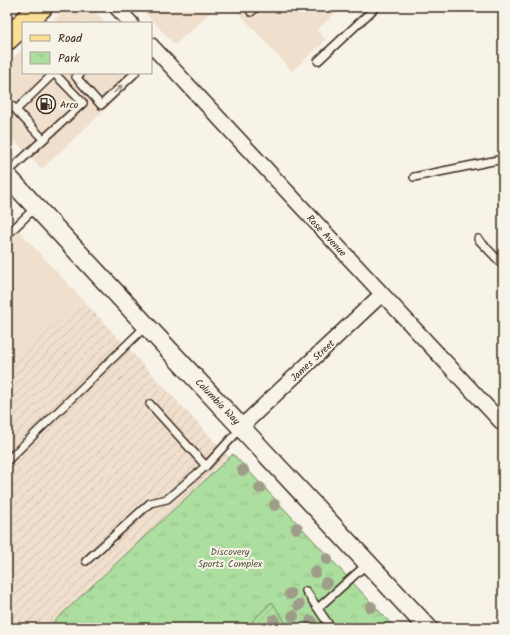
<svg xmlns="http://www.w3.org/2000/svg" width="510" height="635" font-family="Kalam,sans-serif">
<defs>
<pattern id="industrial-furrows" width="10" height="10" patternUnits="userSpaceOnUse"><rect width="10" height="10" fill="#f0dfcd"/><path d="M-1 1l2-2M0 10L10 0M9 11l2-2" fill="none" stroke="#cfc0b0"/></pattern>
<pattern id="park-tufts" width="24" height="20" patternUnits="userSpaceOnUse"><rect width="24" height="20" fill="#acde9f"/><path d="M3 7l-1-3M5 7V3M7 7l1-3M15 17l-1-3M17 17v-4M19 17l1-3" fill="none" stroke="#95bf88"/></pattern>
<pattern id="garden-furrows" width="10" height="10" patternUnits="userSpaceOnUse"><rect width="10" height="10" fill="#acde9f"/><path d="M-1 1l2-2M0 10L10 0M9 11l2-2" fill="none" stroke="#95bf88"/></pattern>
</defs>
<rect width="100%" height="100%" fill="#f7f3e8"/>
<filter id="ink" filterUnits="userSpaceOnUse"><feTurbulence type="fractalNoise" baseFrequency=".025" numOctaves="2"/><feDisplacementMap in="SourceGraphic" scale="8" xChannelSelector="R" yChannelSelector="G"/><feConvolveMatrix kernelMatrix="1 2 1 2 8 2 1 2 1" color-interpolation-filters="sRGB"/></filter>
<g filter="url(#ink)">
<path fill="#f0dfcd" d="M 68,7 L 91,7 L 106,23 L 51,23 Z
M 139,7 L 216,7 L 175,45 Z
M 233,7 L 342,7 L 317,30 L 326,40 L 292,71 Z
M 23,49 L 23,73 L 144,73 L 42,169 L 7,133 L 7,64 Z
M 7,218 L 82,299 L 7,370 Z"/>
<path fill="url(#industrial-furrows)" d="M 82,299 L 229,457 L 47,628 L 7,628 L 7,370 Z"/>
<path fill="url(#park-tufts)" stroke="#74845e" d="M 233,454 L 395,628 L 47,628 Z"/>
<path fill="url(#garden-furrows)" stroke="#74845e" d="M 272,602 L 289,628 L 245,628 Z"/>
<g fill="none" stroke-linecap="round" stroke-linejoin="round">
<g stroke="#3b2a1e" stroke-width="10">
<path id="service" d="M 251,12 L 257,7
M 318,61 L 376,7
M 81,73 L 76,77 L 101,105 L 135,73
M 7,101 L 16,110
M 43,139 L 16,110 L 54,73
M 7,173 L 83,103 L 54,73
M 414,177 L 503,159
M 7,235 L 36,207
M 478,239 L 503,265
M 150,404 L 206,466
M 7,461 L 146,326
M 86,561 L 150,503 L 167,499 L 206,466 L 241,428
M 306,591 L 329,625
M 318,608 L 367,564"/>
</g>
<g stroke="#3b2a1e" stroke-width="17">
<path id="minor" d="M 116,7 L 131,23
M 151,45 L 503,424
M 242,426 L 382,294"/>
</g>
<g stroke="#3b2a1e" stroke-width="21">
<path id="tertiary" d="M 7,176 L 428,628"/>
</g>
<g stroke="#3b2a1e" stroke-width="25">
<path id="primary" d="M 24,23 L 41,7
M 7,39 L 23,24"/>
</g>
<use href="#service" stroke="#f7f3e8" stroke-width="7"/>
<use href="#minor" stroke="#f7f3e8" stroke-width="14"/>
<use href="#tertiary" stroke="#f7f3e8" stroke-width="18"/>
<use href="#primary" stroke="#fbdf96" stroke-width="22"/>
</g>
<g fill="#9f9d8a">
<circle cx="243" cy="470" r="6"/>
<circle cx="260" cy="488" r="6"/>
<circle cx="275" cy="505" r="6"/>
<circle cx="297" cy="528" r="6"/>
<circle cx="327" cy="559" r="6"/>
<circle cx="315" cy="572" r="6"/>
<circle cx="326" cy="583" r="6"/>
<circle cx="290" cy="594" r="6"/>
<circle cx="299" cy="605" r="6"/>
<circle cx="371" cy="607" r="6"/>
<circle cx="293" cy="616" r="6"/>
<circle cx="274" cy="620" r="6"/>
<circle cx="311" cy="621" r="6"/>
</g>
<defs><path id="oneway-solid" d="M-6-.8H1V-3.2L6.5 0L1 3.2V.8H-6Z"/></defs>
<use fill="#998e83" href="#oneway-solid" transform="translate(118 89) rotate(-43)"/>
</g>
<defs>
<g id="fuel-ring" transform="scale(1)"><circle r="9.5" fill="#f7f3e8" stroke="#3b2a1e" stroke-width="1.5"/><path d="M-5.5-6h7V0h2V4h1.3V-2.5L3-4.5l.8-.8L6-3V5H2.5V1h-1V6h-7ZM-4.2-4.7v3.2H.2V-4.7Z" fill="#3b2a1e"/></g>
</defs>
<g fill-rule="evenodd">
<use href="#fuel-ring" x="46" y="104"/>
</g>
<g text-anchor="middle" stroke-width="4" stroke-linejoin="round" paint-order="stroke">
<g font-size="10" fill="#3b2a1e" stroke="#f7f3e8" text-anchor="start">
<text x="60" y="108">Arco</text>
</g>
<g font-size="10" fill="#3b2a1e" stroke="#f7f3e8">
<text transform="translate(327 235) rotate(47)" y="4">Rose Avenue</text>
<text transform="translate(312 360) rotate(-43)" y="4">James Street</text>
<text transform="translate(218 401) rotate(46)" y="4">Columbia Way</text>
</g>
<g font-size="10" fill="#57573e" stroke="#f7f3e8">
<text x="230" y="555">Discovery<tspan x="230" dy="12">Sports Complex</tspan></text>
</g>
</g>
<rect width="510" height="635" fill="none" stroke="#f7f3e8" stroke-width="24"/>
<rect x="12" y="12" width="486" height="611" fill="none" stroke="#3b2a1e" stroke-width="1.5" filter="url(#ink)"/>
<rect x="22" y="22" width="130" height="52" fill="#f7f3e8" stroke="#aca397"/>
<rect x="30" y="35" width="20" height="6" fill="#fbdf96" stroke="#aca397"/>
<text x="58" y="42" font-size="12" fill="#3b2a1e">Road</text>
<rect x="30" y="52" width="20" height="12" fill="url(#park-tufts)" stroke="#aca397"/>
<text x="58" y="62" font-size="12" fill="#3b2a1e">Park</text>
</svg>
